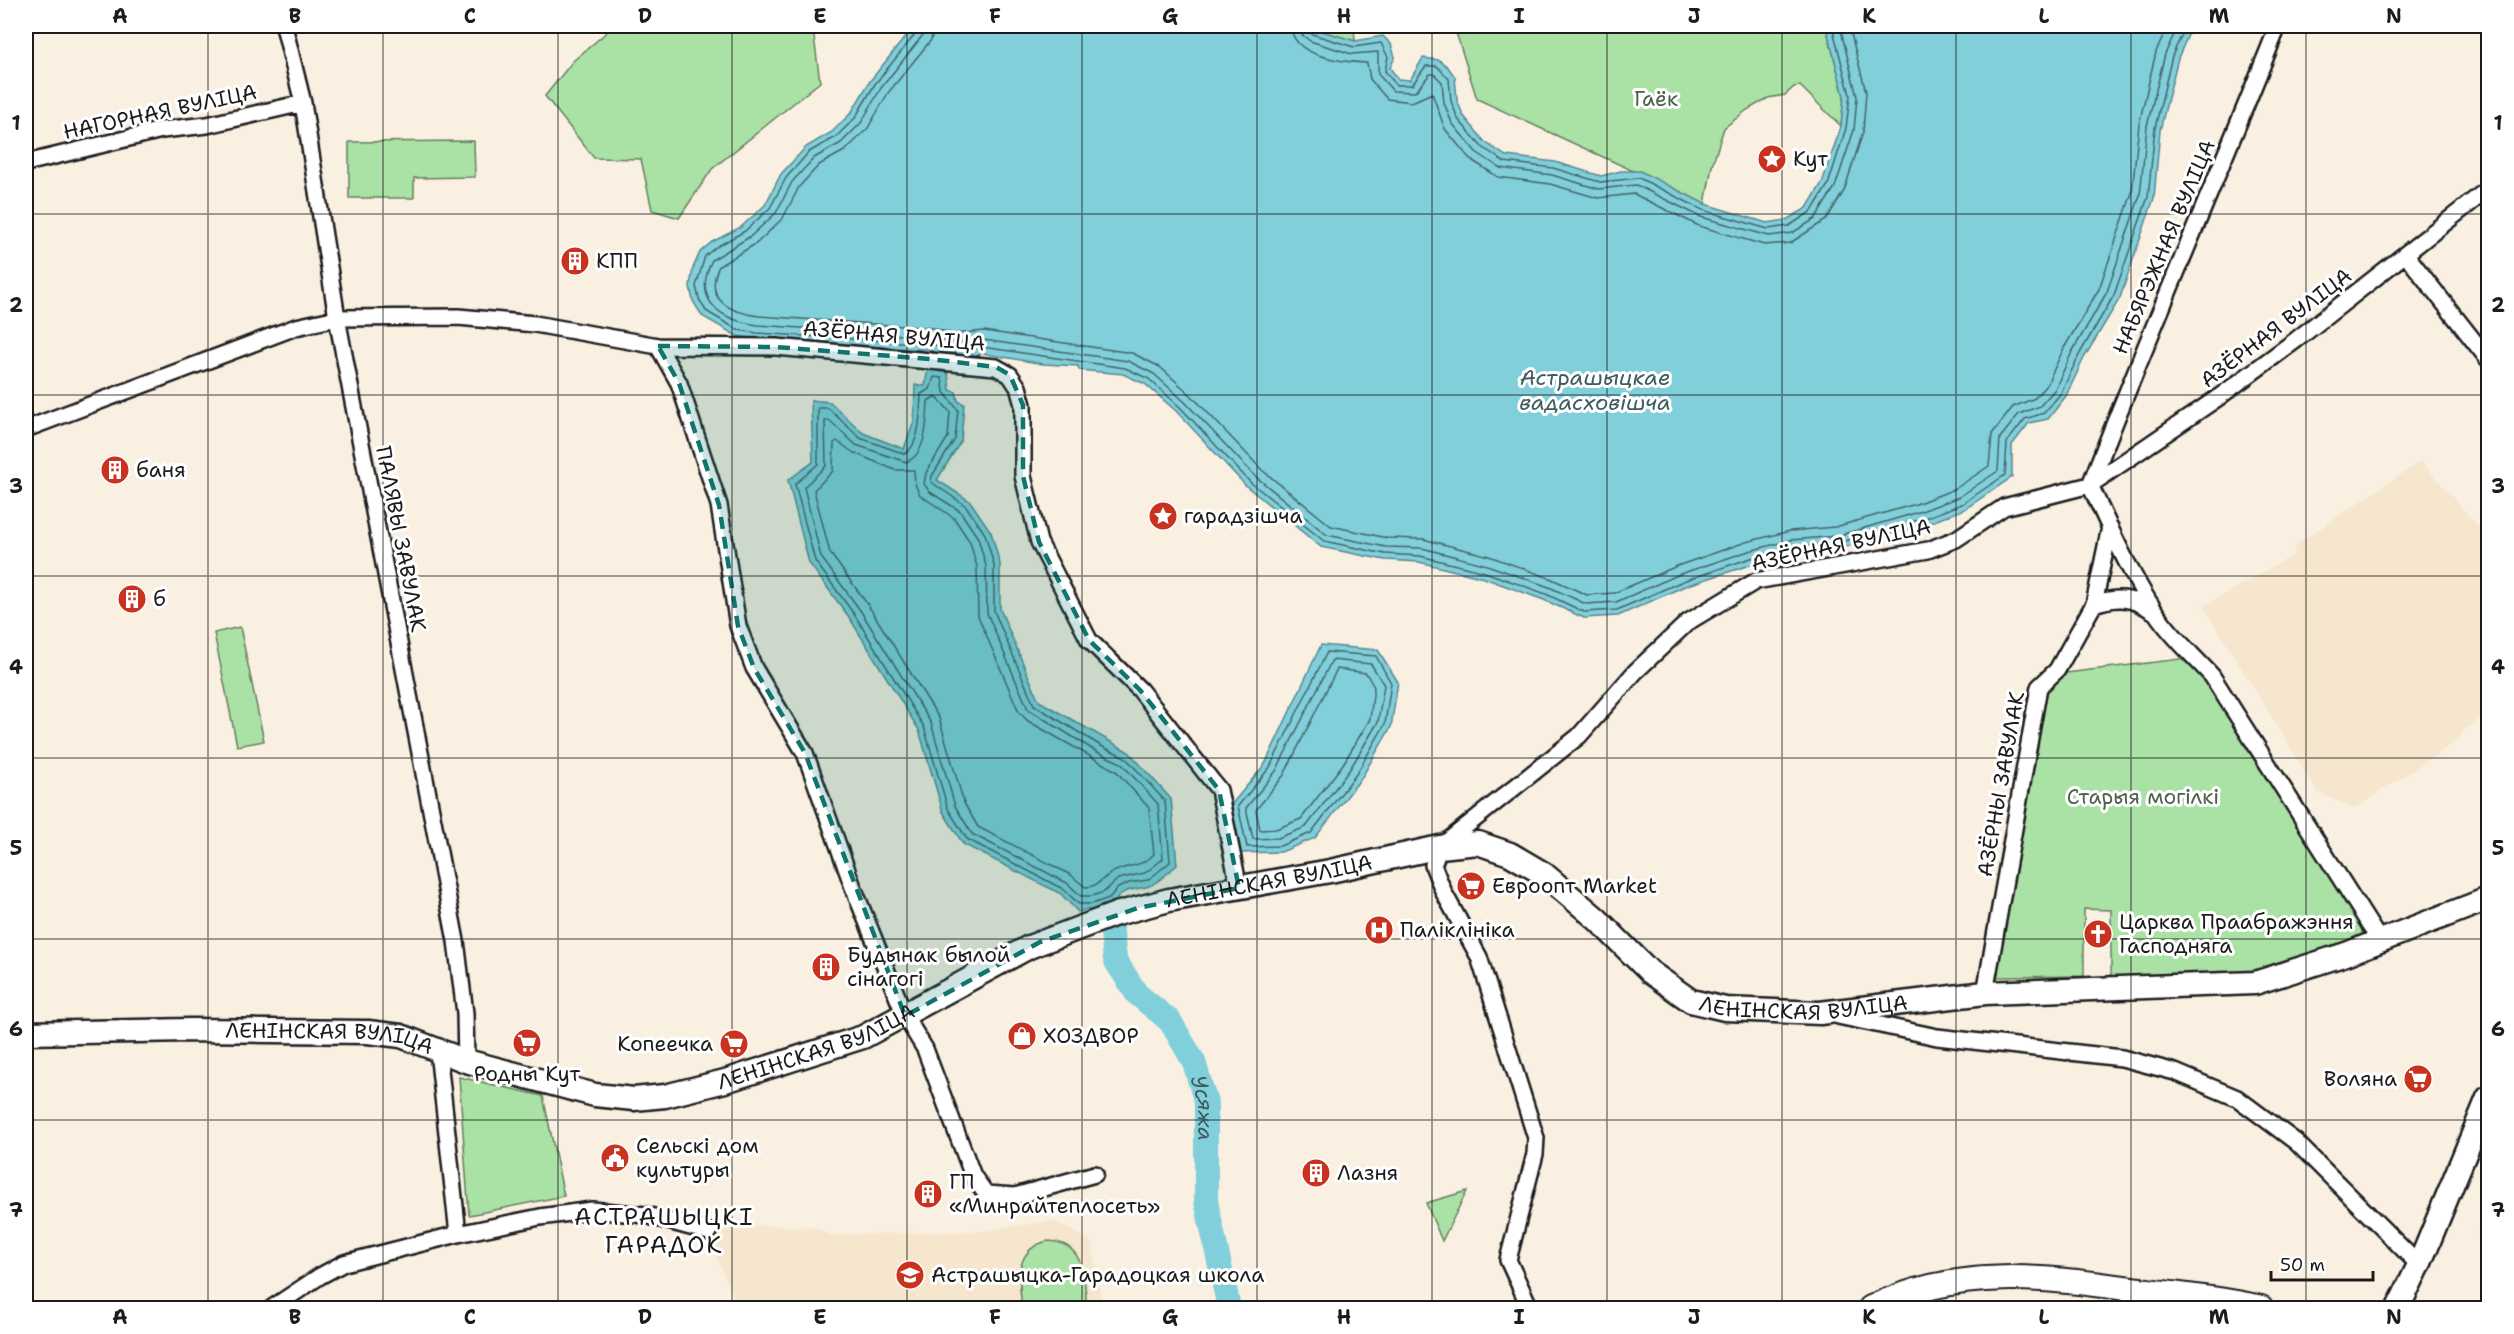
<svg xmlns="http://www.w3.org/2000/svg" width="2514" height="1334" font-family="'Shantell Sans',sans-serif">
<rect width="100%" height="100%" fill="#faf0e2"/>
<filter id="ink" filterUnits="userSpaceOnUse"><feTurbulence type="fractalNoise" baseFrequency=".0167" numOctaves="2"/><feDisplacementMap in="SourceGraphic" scale="12" xChannelSelector="R" yChannelSelector="G"/><feConvolveMatrix kernelMatrix="1 2 1 2 8 2 1 2 1" color-interpolation-filters="sRGB"/></filter>
<g filter="url(#ink)">
<path fill="#f6e6ce" d="M 2421,461 L 2480,528 L 2488,542 L 2488,714 L 2463,730 L 2460,739 L 2354,809 L 2318,793 L 2203,606 L 2293,555 L 2295,545 Z
M 2488,1208 L 2488,1245 L 2476,1234 Z
M 1054,1221 L 1091,1241 L 1103,1308 L 738,1308 L 709,1239 L 709,1224 L 815,1227 L 831,1235 L 979,1231 Z"/>
<path fill="#aae1a5" stroke="#637e60" stroke-width="1.5" d="M 614,26 L 816,26 L 813,29 L 820,82 L 712,169 L 679,218 L 652,210 L 641,159 L 594,158 L 545,96 L 573,61 Z
M 1305,26 L 1354,26 L 1355,41 Z
M 1454,26 L 1826,26 L 1844,96 L 1841,126 L 1800,86 L 1794,87 L 1785,95 L 1768,98 L 1747,110 L 1724,128 L 1712,166 L 1705,204 L 1477,99 Z
M 474,141 L 475,177 L 414,178 L 414,198 L 349,198 L 349,142 Z
M 240,627 L 264,741 L 237,746 L 214,633 Z
M 2180,659 L 2200,669 L 2359,919 C 2363,930 2364,937 2354,944 L 2255,970 L 2197,976 L 2111,976 L 2111,910 L 2084,909 L 2084,976 L 1997,977 L 2041,689 L 2051,678 L 2066,673 Z
M 459,1077 L 543,1096 L 564,1196 L 469,1215 Z
M 1467,1191 L 1442,1241 L 1426,1203 Z
M 1048,1241 C 1086,1242 1084,1279 1087,1308 L 1022,1308 C 1019,1281 1013,1249 1048,1241 Z"/>
<path fill="#80cfdb" stroke="#58878f" stroke-width="1.5" d="M 914,26 L 1305,26 L 1355,41 L 1383,36 L 1391,44 L 1395,57 L 1390,68 L 1398,79 L 1410,80 L 1423,58 L 1439,60 L 1448,67 L 1455,77 L 1457,100 L 1463,115 L 1485,142 L 1506,156 L 1555,162 L 1601,176 L 1621,171 L 1640,171 L 1705,204 L 1767,223 L 1786,220 L 1807,208 L 1822,183 L 1841,126 L 1844,96 L 1826,26 L 2192,26 L 2178,58 L 2160,130 L 2154,198 L 2120,298 L 2084,358 L 2066,396 L 2048,419 L 2029,423 L 2012,445 L 2012,477 L 1965,509 L 1924,525 L 1839,549 L 1793,553 L 1753,564 L 1685,586 L 1618,616 L 1584,618 L 1544,600 L 1484,578 L 1419,562 L 1385,560 L 1321,547 L 1246,486 L 1176,411 L 1145,384 L 1123,374 L 1079,370 L 1078,366 L 1043,364 L 981,353 L 977,357 L 960,355 L 959,358 L 932,353 L 931,350 L 757,339 L 737,336 L 702,316 L 693,301 L 690,286 L 693,268 L 700,252 L 712,242 L 741,227 L 765,205 L 781,174 L 806,147 L 832,132 L 851,113 L 870,81 Z
M 928,369 L 948,373 L 950,390 L 956,392 L 958,401 L 964,404 L 961,441 L 937,480 L 970,501 L 991,532 L 1000,564 L 1000,609 L 1039,701 L 1129,752 L 1171,799 L 1177,865 C 1169,871 1159,883 1149,886 C 1136,891 1122,886 1115,903 L 1091,911 L 1087,909 L 1078,912 L 1061,894 L 963,844 L 943,812 L 919,730 L 849,617 L 809,563 L 788,480 L 813,462 L 811,400 L 830,402 L 863,433 L 904,449 L 914,421 L 915,385 L 925,386 Z
M 1321,645 L 1378,650 L 1398,682 L 1391,727 L 1362,777 L 1315,838 L 1281,852 L 1240,853 L 1231,805 L 1265,764 Z"/>
<g fill="none" stroke-linecap="round" stroke-linejoin="round">
<path stroke="#446468" stroke-width="1.5" d="M 918,26 L 917,32 L 875,84 L 855,118 L 836,137 L 809,152 L 786,178 L 770,208 L 745,231 L 716,247 L 705,256 L 696,286 L 699,299 L 706,311 L 738,330 L 757,333 L 931,344 L 955,351 L 982,347 L 1125,368 L 1149,379 L 1180,407 L 1250,482 L 1324,541 L 1385,554 L 1420,556 L 1485,572 L 1546,594 L 1584,612 L 1617,610 L 1683,581 L 1751,558 L 1792,547 L 1838,543 L 1922,519 L 1962,504 L 2005,475 L 2007,442 L 2025,419 L 2044,413 L 2061,393 L 2079,355 L 2114,295 L 2148,197 L 2155,128 L 2172,56 L 2186,26
M 925,26 L 923,35 L 881,88 L 861,123 L 841,143 L 814,158 L 792,182 L 776,213 L 751,236 L 712,260 C 692,301 720,320 758,325 L 931,337 L 954,343 L 983,340 L 1128,361 L 1154,374 L 1185,402 L 1255,476 L 1327,535 L 1386,547 L 1422,548 L 1487,565 L 1549,587 L 1586,604 L 1616,602 L 1680,574 L 1749,551 L 1791,540 L 1837,536 L 1919,512 L 1959,497 L 1998,471 L 2000,438 L 2019,414 L 2040,406 L 2055,389 L 2072,352 L 2107,292 L 2140,195 L 2147,126 L 2165,54 L 2178,26
M 934,26 L 931,40 L 888,93 L 868,128 L 846,150 L 819,165 L 799,187 L 783,218 L 757,243 L 719,266 C 703,300 730,312 759,316 L 932,328 L 954,334 L 984,331 L 1132,353 L 1160,367 L 1191,395 L 1262,470 L 1331,526 L 1387,538 L 1423,539 L 1489,556 L 1552,579 L 1587,595 L 1614,593 L 1677,566 L 1746,542 L 1790,531 L 1835,527 L 1916,504 L 1955,489 L 1989,466 L 1992,434 L 2013,407 L 2035,398 L 2047,384 L 2064,348 L 2099,289 L 2132,193 L 2139,124 L 2156,52 L 2168,26
M 1291,26 C 1292,57 1343,62 1367,63 L 1370,79 L 1387,99 L 1412,102 L 1432,93 L 1445,129 L 1470,159 L 1498,177 L 1550,184 L 1598,198 L 1634,194 L 1699,226 L 1764,245 L 1790,243 L 1826,220 L 1844,191 L 1863,132 L 1866,92 L 1849,26
M 1300,26 L 1302,35 L 1310,41 L 1352,54 L 1378,52 L 1378,74 L 1393,91 L 1415,92 L 1430,74 L 1434,74 L 1442,82 L 1444,103 L 1452,123 L 1476,152 L 1500,168 L 1552,175 L 1599,189 L 1636,185 L 1701,217 L 1769,236 L 1792,233 L 1815,219 L 1835,187 L 1854,130 L 1857,97 L 1840,26
M 1307,26 L 1312,34 L 1354,47 L 1381,43 L 1388,57 L 1385,71 L 1396,85 L 1412,85 L 1426,66 L 1437,66 L 1449,79 L 1451,101 L 1458,119 L 1481,146 L 1504,162 L 1553,168 L 1600,182 L 1639,178 L 1703,210 L 1768,229 L 1789,226 L 1812,211 L 1828,185 L 1846,128 L 1850,95 L 1832,26
M 934,377 L 942,378 L 944,392 L 958,410 L 955,439 L 932,476 L 931,482 L 966,506 L 985,534 L 994,565 L 994,611 L 1034,705 L 1101,746 L 1125,757 L 1165,801 L 1170,862 L 1148,880 L 1129,883 L 1118,888 L 1109,898 L 1092,904 L 1079,904 L 1063,889 L 967,839 L 948,809 L 924,727 L 854,614 L 815,561 L 795,484 L 818,464 L 818,408 L 828,408 L 860,438 L 905,454 C 921,443 920,412 921,394 L 930,389 Z
M 936,396 L 950,412 L 948,437 L 926,473 L 924,484 L 930,492 L 960,511 L 978,538 L 986,566 L 987,613 L 1028,709 L 1097,752 L 1121,763 L 1158,804 L 1163,859 L 1145,873 L 1118,879 L 1104,892 L 1092,896 L 1081,896 L 1067,883 L 972,834 L 955,806 L 931,723 L 860,610 L 821,557 L 804,487 L 826,466 L 825,421 L 829,420 L 856,445 L 906,462 C 927,455 927,419 928,401 Z
M 837,441 L 854,453 L 895,470 L 914,470 L 915,484 L 920,495 L 954,518 L 970,542 L 977,567 L 978,616 L 1019,712 L 1028,721 L 1116,771 L 1149,808 L 1154,854 C 1142,868 1125,864 1110,874 C 1100,880 1098,887 1085,887 L 1071,875 L 978,827 L 964,803 L 939,718 L 868,605 L 830,553 L 814,490 L 833,471 L 834,443 Z
M 1327,652 L 1376,656 L 1391,683 L 1385,724 L 1357,773 L 1311,833 L 1280,846 L 1247,847 L 1238,806 L 1270,767 Z
M 1332,660 L 1371,664 L 1384,685 L 1378,722 L 1350,769 L 1306,827 L 1278,838 L 1253,839 L 1246,808 L 1276,771 Z
M 1337,669 L 1366,673 L 1374,687 L 1370,719 L 1343,764 L 1301,819 L 1276,829 L 1260,830 L 1256,810 L 1284,775 Z"/>
<path stroke="#80cfdb" stroke-width="24" id="s1" d="M 1112,932 L 1115,960 L 1137,994 L 1170,1021 L 1194,1062 L 1206,1103 L 1206,1201 L 1229,1308"/>
<g stroke="#1c1c1c" stroke-width="20">
<path id="street" d="M 284,26 L 303,103 L 337,318 L 456,941 L 465,1013 L 466,1061
M 2278,26 C 2217,179 2150,331 2090,485 C 2110,528 2130,574 2156,613 C 2172,637 2193,655 2212,676 L 2380,941
M 26,163 L 162,130 L 207,125 L 303,103
M 2407,256 L 2488,359
M 658,346 L 679,383 L 719,505 L 738,626 L 754,668 L 805,753 L 853,887 L 905,1016 L 925,1049 L 973,1176 L 986,1194 L 1015,1196 L 1095,1174
M 26,429 L 296,327 L 337,318 L 458,317 L 535,324 L 658,346 L 776,347 L 996,367 L 1010,375 L 1018,387 L 1023,405 L 1023,476 L 1039,542 L 1089,640 L 1140,690 L 1219,790 L 1239,888
M 2094,604 C 2118,596 2132,597 2153,611
M 1985,993 L 2039,687 L 2057,670 L 2094,604 L 2110,527
M 1838,1016 L 1937,1037 L 2122,1058 L 2175,1072 L 2237,1098 L 2296,1142 L 2419,1265
M 438,1051 L 458,1234
M 272,1308 L 320,1276 L 344,1263 L 458,1234 L 540,1217 L 592,1210 L 646,1215 L 709,1232
M 1530,1308 L 1508,1260 L 1535,1154 L 1536,1138 L 1479,957 L 1444,893 L 1433,865 L 1440,847 L 1579,736 L 1635,672 L 1688,622 L 1756,581 L 1928,550 L 1956,539 L 2004,507 L 2090,485 L 2219,397 L 2296,340 L 2488,189"/>
</g>
<g stroke="#1c1c1c" stroke-width="27">
<g id="secondary">
<path id="s2" d="M 26,1033 L 191,1030 L 368,1032 L 401,1036 L 466,1061 L 595,1095 L 634,1099 L 665,1096 L 725,1081 L 863,1037 L 1029,947 L 1116,914 L 1169,900 L 1330,871 L 1440,847 L 1478,843 L 1510,854 L 1544,874 L 1597,919 L 1650,972 L 1691,1001 L 1725,1009 L 1820,1013 L 1985,993 L 2255,983 L 2346,954 L 2488,899"/>
<path d="M 2398,1308 L 2419,1265 L 2488,1098"/>
</g>
</g>
<g stroke="#1c1c1c" stroke-width="28">
<path id="primary" d="M 1871,1308 C 1962,1264 2052,1278 2148,1291 C 2185,1296 2224,1299 2261,1308"/>
</g>
<use href="#street" stroke="#fff" stroke-width="15"/>
<use href="#secondary" stroke="#fff" stroke-width="22"/>
<use href="#primary" stroke="#fff" stroke-width="24"/>
</g>
</g>
<path fill="#0f766e" fill-opacity="0.2" stroke="#0f766e" stroke-width="4.5" stroke-dasharray="12 8" stroke-linejoin="round" d="M 658,346 L 776,347 L 930,359 L 996,367 L 1010,375 L 1023,405 L 1023,476 L 1039,542 L 1089,640 L 1140,690 L 1219,790 L 1239,888 L 1138,908 L 1040,942 L 905,1016 L 805,753 L 754,668 L 738,626 L 719,505 L 679,383 Z"/>
<path fill="none" stroke="#1c1c1c" stroke-width="1.5" stroke-opacity="0.55" d="M 208,26 L 208,1308M 383,26 L 383,1308M 558,26 L 558,1308M 732,26 L 732,1308M 907,26 L 907,1308M 1082,26 L 1082,1308M 1257,26 L 1257,1308M 1432,26 L 1432,1308M 1607,26 L 1607,1308M 1782,26 L 1782,1308M 1956,26 L 1956,1308M 2131,26 L 2131,1308M 2306,26 L 2306,1308M 26,214 L 2488,214M 26,395 L 2488,395M 26,576 L 2488,576M 26,758 L 2488,758M 26,939 L 2488,939M 26,1120 L 2488,1120"/>
<defs>
<g id="sight-disc" transform="scale(1.5)"><circle r="9.5" fill="#c8321e" stroke="#fff"/><path d="M0-6L1.8-2.2L6-1.7L2.9 1.2L3.7 5.4L0 3.3L-3.7 5.4L-2.9 1.2L-6-1.7L-1.8-2.2Z" fill="#fff"/></g>
<g id="building-disc" transform="scale(1.5)"><circle r="9.5" fill="#c8321e" stroke="#fff"/><path d="M-4-6H4V6H1V3H-1V6H-4ZM-2.5-4.3h1.7v1.8h-1.7ZM.8-4.3h1.7v1.8H.8ZM-2.5-1h1.7V.8h-1.7ZM.8-1h1.7V.8H.8Z" fill="#fff"/></g>
<g id="supermarket-disc" transform="scale(1.5)"><circle r="9.5" fill="#c8321e" stroke="#fff"/><path d="M-6-5.5h2.5l.6 2H6L4.5 2H-2.5L-4.4-4H-6ZM-1.5 3.2a1.3 1.3 0 1 0 .1 0ZM3 3.2a1.3 1.3 0 1 0 .1 0Z" fill="#fff"/></g>
<g id="hospital-disc" transform="scale(1.5)"><circle r="9.5" fill="#c8321e" stroke="#fff"/><path d="M-5-5h3v3.5h4V-5h3V5h-3V1.5h-4V5h-3Z" fill="#fff"/></g>
<g id="church-disc" transform="scale(1.5)"><circle r="9.5" fill="#c8321e" stroke="#fff"/><path d="M-1.2-6h2.4v3.5h3.3v2.4h-3.3V6h-2.4V-.1h-3.3v-2.4h3.3Z" fill="#fff"/></g>
<g id="shop-disc" transform="scale(1.5)"><circle r="9.5" fill="#c8321e" stroke="#fff"/><path d="M-5-2.5h2.3a2.7 3.5 0 0 1 5.4 0H5L5.5 6h-11ZM-1.5-2.5h3a1.5 2.3 0 0 0-3 0Z" fill="#fff"/></g>
<g id="civic-disc" transform="scale(1.5)"><circle r="9.5" fill="#c8321e" stroke="#fff"/><path d="M-.6-6.5H3V-4.5H.6V-3L4-1V1h2V6H-6V1h2V-1L-.6-3ZM-1.2 2.5V6h2.4V2.5Z" fill="#fff"/></g>
<g id="school-disc" transform="scale(1.5)"><circle r="9.5" fill="#c8321e" stroke="#fff"/><path d="M0-5L7-2L0 1L-7-2ZM-4 1L0 2.5L4 1V4Q0 6-4 4Z" fill="#fff"/></g>
</defs>
<g fill-rule="evenodd">
<use href="#sight-disc" x="1772" y="159"/>
<use href="#building-disc" x="575" y="261"/>
<use href="#building-disc" x="115" y="470"/>
<use href="#sight-disc" x="1163" y="516"/>
<use href="#building-disc" x="132" y="599"/>
<use href="#supermarket-disc" x="1471" y="886"/>
<use href="#hospital-disc" x="1379" y="930"/>
<use href="#church-disc" x="2098" y="934"/>
<use href="#building-disc" x="826" y="967"/>
<use href="#shop-disc" x="1022" y="1036"/>
<use href="#supermarket-disc" x="527" y="1043"/>
<use href="#supermarket-disc" x="734" y="1044"/>
<use href="#supermarket-disc" x="2418" y="1079"/>
<use href="#civic-disc" x="615" y="1158"/>
<use href="#building-disc" x="1316" y="1173"/>
<use href="#building-disc" x="928" y="1194"/>
<use href="#school-disc" x="910" y="1275"/>
</g>
<g text-anchor="middle" stroke-width="6" stroke-linejoin="round" paint-order="stroke">
<g font-size="21" fill="#4e614c" stroke="#fff">
<text x="1656" y="106">Гаёк</text>
<text x="2143" y="804">Старыя могілкі</text>
</g>
<g font-size="21" fill="#1c1c1c" stroke="#fff">
<text transform="translate(160 112) rotate(-12)" y="7">НАГОРНАЯ ВУЛІЦА</text>
<text transform="translate(2164 247) rotate(-67)" y="7">НАБЯРЭЖНАЯ ВУЛІЦА</text>
<text transform="translate(2276 328) rotate(-37)" y="7">АЗЁРНАЯ ВУЛІЦА</text>
<text transform="translate(894 336) rotate(5)" y="7">АЗЁРНАЯ ВУЛІЦА</text>
<text transform="translate(401 539) rotate(79)" y="7">ПАЛЯВЫ ЗАВУЛАК</text>
<text transform="translate(1841 545) rotate(-12)" y="7">АЗЁРНАЯ ВУЛІЦА</text>
<text transform="translate(2001 784) rotate(-80)" y="7">АЗЁРНЫ ЗАВУЛАК</text>
<text dy="7" stroke="none"><textPath href="#s2" startOffset="1294">ЛЕНІНСКАЯ ВУЛІЦА</textPath></text>
<text dy="7" stroke="none"><textPath href="#s2" startOffset="1888">ЛЕНІНСКАЯ ВУЛІЦА</textPath></text>
<text dy="7" stroke="none"><textPath href="#s2" startOffset="304">ЛЕНІНСКАЯ ВУЛІЦА</textPath></text>
<text dy="7" stroke="none"><textPath href="#s2" startOffset="808">ЛЕНІНСКАЯ ВУЛІЦА</textPath></text>
</g>
<g font-size="21" fill="#1c1c1c" stroke="#fff" text-anchor="start">
<text x="1793" y="166">Кут</text>
<text x="596" y="268">КПП</text>
<text x="136" y="477">баня</text>
<text x="1184" y="523">гарадзішча</text>
<text x="153" y="606">б</text>
<text x="1492" y="893">Евроопт Market</text>
<text x="2119" y="929">Царква Праабражэння<tspan x="2119" dy="24">Гасподняга</tspan></text>
<text x="1400" y="937">Паліклініка</text>
<text x="847" y="962">Будынак былой<tspan x="847" dy="24">сінагогі</tspan></text>
<text x="1043" y="1043">ХОЗДВОР</text>
<text x="713" y="1051" text-anchor="end">Копеечка</text>
<text x="527" y="1081" text-anchor="middle">Родны Кут</text>
<text x="2397" y="1086" text-anchor="end">Воляна</text>
<text x="636" y="1153">Сельскі дом<tspan x="636" dy="24">культуры</tspan></text>
<text x="1337" y="1180">Лазня</text>
<text x="949" y="1189">ГП<tspan x="949" dy="24">«Минрайтеплосеть»</tspan></text>
<text x="931" y="1282">Астрашыцка-Гарадоцкая школа</text>
</g>
<g font-size="22" font-style="italic" fill="#3f5b5f" stroke="#fff">
<text x="1595" y="385">Астрашыцкае<tspan x="1595" dy="25">вадасховішча</tspan></text>
<text dy="8" stroke="none"><textPath href="#s1" startOffset="206">Усяжа</textPath></text>
</g>
<g font-size="24" letter-spacing="1.5" fill="#1c1c1c" stroke="#fff">
<text x="664" y="1225">АСТРАШЫЦКІ<tspan x="664" dy="28">ГАРАДОК</tspan></text>
</g>
</g>
<rect width="2514" height="1334" fill="none" stroke="#fff" stroke-width="66"/>
<path d="M2271 1271v9h102v-9" fill="none" stroke="#1c1c1c" stroke-width="3"/>
<text x="2280" y="1271" font-size="18" fill="#1c1c1c" stroke="#ffffff" stroke-width="4.5" paint-order="stroke">50 m</text>
<rect x="33" y="33" width="2448" height="1268" fill="none" stroke="#1c1c1c" stroke-width="2"/>
<g font-size="20" text-anchor="middle" font-weight="bold" fill="#1c1c1c">
<text x="120" y="23">A</text>
<text x="295" y="23">B</text>
<text x="470" y="23">C</text>
<text x="645" y="23">D</text>
<text x="820" y="23">E</text>
<text x="995" y="23">F</text>
<text x="1170" y="23">G</text>
<text x="1344" y="23">H</text>
<text x="1519" y="23">I</text>
<text x="1694" y="23">J</text>
<text x="1869" y="23">K</text>
<text x="2044" y="23">L</text>
<text x="2219" y="23">M</text>
<text x="2394" y="23">N</text>
<text x="16" y="130">1</text>
<text x="2498" y="130">1</text>
<text x="16" y="312">2</text>
<text x="2498" y="312">2</text>
<text x="16" y="493">3</text>
<text x="2498" y="493">3</text>
<text x="16" y="674">4</text>
<text x="2498" y="674">4</text>
<text x="16" y="855">5</text>
<text x="2498" y="855">5</text>
<text x="16" y="1036">6</text>
<text x="2498" y="1036">6</text>
<text x="16" y="1217">7</text>
<text x="2498" y="1217">7</text>
<text x="120" y="1324">A</text>
<text x="295" y="1324">B</text>
<text x="470" y="1324">C</text>
<text x="645" y="1324">D</text>
<text x="820" y="1324">E</text>
<text x="995" y="1324">F</text>
<text x="1170" y="1324">G</text>
<text x="1344" y="1324">H</text>
<text x="1519" y="1324">I</text>
<text x="1694" y="1324">J</text>
<text x="1869" y="1324">K</text>
<text x="2044" y="1324">L</text>
<text x="2219" y="1324">M</text>
<text x="2394" y="1324">N</text>
</g>
</svg>
